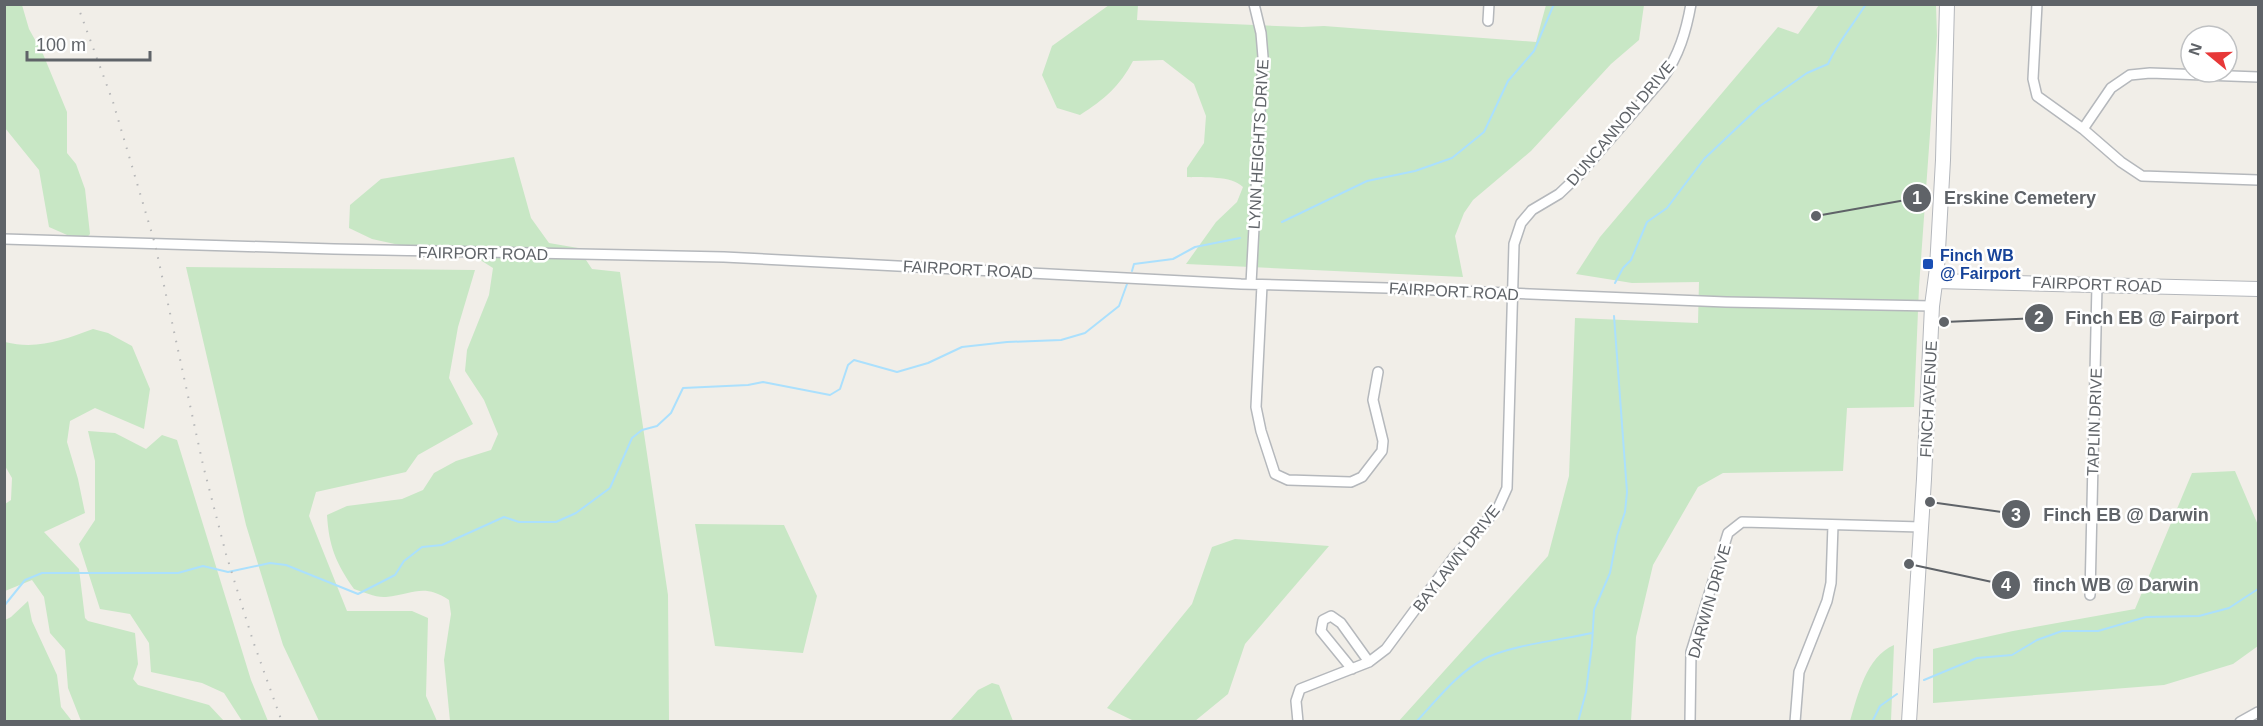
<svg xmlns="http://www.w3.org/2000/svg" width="2263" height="726" font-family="Helvetica,sans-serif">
<rect width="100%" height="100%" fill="#f1eee8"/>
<path fill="#c8e7c5" d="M 4,5 L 22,5 L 29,29 L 43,54 L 67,112 L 67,153 L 76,164 L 85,189 L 90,234 L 83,242 L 49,227 L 39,170 L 5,128 Z
M 1109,5 L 1138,5 L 1137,20 L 1302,27 L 1324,26 L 1536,42 L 1546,5 L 1644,5 L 1639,40 L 1611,64 L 1531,151 L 1473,200 L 1464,213 L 1455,236 L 1463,277 L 1186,264 L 1216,222 L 1237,202 L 1243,187 C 1231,175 1204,178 1187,177 L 1187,168 L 1204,143 L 1206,116 L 1194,84 L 1163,60 L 1133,61 C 1119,87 1105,99 1080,115 L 1057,108 L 1042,75 L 1052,46 Z
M 1819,5 L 1936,5 L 1937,36 L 1919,287 L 1914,407 L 1847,408 L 1843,471 L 1723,473 L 1698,487 L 1653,565 L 1636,637 L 1631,721 L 1398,722 L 1548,556 L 1569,476 L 1575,318 L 1698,323 L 1699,282 L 1632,283 L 1576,274 L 1600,237 L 1778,27 L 1798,34 Z
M 514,157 L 531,218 L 549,243 L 578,248 L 592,269 L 620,272 L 668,595 L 669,721 L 450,721 L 444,660 L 451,614 L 449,600 C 423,583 414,594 386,597 C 376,598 364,592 354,589 C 336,563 329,547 327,515 L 347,506 L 402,499 L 423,490 L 434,473 L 456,461 L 491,450 L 498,434 L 484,400 L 465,371 L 467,350 L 489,295 L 493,268 L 466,251 L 448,246 L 413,248 L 372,239 L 349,228 L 350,205 L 381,179 Z
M 186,267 L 475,270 L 458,327 L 449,378 L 473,424 L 418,455 L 406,472 L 316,492 L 309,516 L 347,611 L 412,611 L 428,618 L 426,696 L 437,721 L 319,721 L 283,645 L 246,525 Z
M 93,329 L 108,333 L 132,346 L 150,389 L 144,429 L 95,408 L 70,421 L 67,442 L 78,479 L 85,513 L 44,532 L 79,569 L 85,618 L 88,621 L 135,633 L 138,664 L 133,679 L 138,685 L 209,705 L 224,721 L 81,721 L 68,688 L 65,650 L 50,633 L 44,597 L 32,580 L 5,591 L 5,504 L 11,500 L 12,478 L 5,466 L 5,342 C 37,350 63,340 93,329 Z
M 88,431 L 115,433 L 146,449 L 162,435 L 177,440 L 251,680 L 268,721 L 242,721 L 224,693 L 202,683 L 151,672 L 149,643 L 130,614 L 100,609 L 79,544 L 95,520 L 95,461 Z
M 2235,471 L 2258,525 L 2258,646 L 2233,664 L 2164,685 L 1933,703 L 1933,649 L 2013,631 L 2135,609 L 2192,473 Z
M 695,524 L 784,525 L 817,596 L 803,653 L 715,646 Z
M 1235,539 L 1329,546 L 1245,644 L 1228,694 L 1195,721 L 1134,721 L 1107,708 L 1192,604 L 1212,547 Z
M 28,601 L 32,621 L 57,675 L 61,707 L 72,721 L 5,721 L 5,620 L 11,617 Z
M 1894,645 L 1891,721 L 1850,721 C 1858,695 1866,657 1894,645 Z
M 992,683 L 999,685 L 1013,721 L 950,721 L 978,690 Z"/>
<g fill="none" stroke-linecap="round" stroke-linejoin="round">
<path stroke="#abe0fd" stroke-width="2" d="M 1282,222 L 1367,181 L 1415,171 L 1452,158 L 1484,132 L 1508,81 L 1534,51 L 1554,4
M 1132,271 L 1134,264 L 1173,259 L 1195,247 L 1240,238
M 1615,283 L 1623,268 L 1631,260 L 1647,222 L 1667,208 L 1704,159 L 1760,106 L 1807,73 L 1828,64 C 1838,42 1853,25 1866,4
M 4,606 L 25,580 L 42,573 L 178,573 L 203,566 L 228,572 L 270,563 L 286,565 L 358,594 L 395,575 L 404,561 L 422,547 L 442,545 L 504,517 L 519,522 L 556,522 L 576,513 L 610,488 L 632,438 L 642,430 L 657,426 L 671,413 L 683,388 L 748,385 L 763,382 L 830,395 L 840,389 L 848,365 L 854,360 L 897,372 L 928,363 L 962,347 L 1007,342 L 1061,340 L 1085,333 L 1119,306 L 1127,284
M 1924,680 L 1977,658 L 2012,655 L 2037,640 L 2062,631 L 2098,631 L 2146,617 L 2199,616 L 2229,608 L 2258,589
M 1416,722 C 1437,700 1457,673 1484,659 C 1512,645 1560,640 1592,633
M 1578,722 L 1586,692 L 1592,645 L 1594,610 L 1610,573 L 1617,536 L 1625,512 L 1627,492 L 1614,316
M 1872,722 L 1880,706 L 1897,694"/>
<g stroke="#b5b8bc" stroke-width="12">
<path id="street" d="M 2037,4 L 2033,79 L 2037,96 L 2083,129 L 2121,162 L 2142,176 L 2258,180
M 1488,21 L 1489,4
M 2083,129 L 2111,88 L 2130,75 L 2150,73 L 2258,77
M 4,239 L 334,249 L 724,257 L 1241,284 L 1387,288 L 1726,302 L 1932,306
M 1251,284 L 1263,57 L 1261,33 L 1254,4
M 1262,285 L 1256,407 L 1261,431 L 1275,474 L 1288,480 L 1351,482 L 1362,477 L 1382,451 L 1383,441 L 1373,400 L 1378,372
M 2090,595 L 2097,285
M 1352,669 L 1321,631 L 1323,620 L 1331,616 L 1341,623 L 1369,662
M 1298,722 L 1296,701 L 1300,689 L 1369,662 L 1386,649 L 1454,557 L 1498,508 L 1507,488 L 1514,244 L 1521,223 L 1532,210 L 1559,194 L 1579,175 L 1663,78 C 1679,55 1686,32 1691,4
M 1690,722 L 1691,652 L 1728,533 L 1742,522 L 1921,527
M 1795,722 L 1799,672 L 1827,601 L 1831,583 L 1833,525
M 2240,722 L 2258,712"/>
</g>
<g stroke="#b4b7bc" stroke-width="16">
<path id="secondary" d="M 1936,281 L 2258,289
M 1909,722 L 1924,479 L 1932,306 L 1937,268 L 1943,160 L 1947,4"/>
</g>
<use href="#street" stroke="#fff" stroke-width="9"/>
<use href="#secondary" stroke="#fff" stroke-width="14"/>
<path stroke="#b6b7b8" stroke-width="2" stroke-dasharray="1.5 8" stroke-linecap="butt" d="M 77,4 L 113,102 L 155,244 L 203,465 L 226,554 L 253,641 L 282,722"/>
</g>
<rect fill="#1a4fb4" stroke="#fff" stroke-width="2" x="1922" y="258" width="12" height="12" rx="3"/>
<g text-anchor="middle" stroke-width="5" stroke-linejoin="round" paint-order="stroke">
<g font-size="16" fill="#5f6368" stroke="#fff">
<text transform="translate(1620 123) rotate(-50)" y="6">DUNCANNON DRIVE</text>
<text transform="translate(1258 144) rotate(-87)" y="6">LYNN HEIGHTS DRIVE</text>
<text transform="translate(483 253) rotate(1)" y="6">FAIRPORT ROAD</text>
<text transform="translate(968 269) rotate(3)" y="6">FAIRPORT ROAD</text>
<text transform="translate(2097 284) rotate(2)" y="6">FAIRPORT ROAD</text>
<text transform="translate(1454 291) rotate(3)" y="6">FAIRPORT ROAD</text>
<text transform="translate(1928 399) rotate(-87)" y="6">FINCH AVENUE</text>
<text transform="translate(2094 422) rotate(-88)" y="6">TAPLIN DRIVE</text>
<text transform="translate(1456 558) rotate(-52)" y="6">BAYLAWN DRIVE</text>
<text transform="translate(1709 601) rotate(-74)" y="6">DARWIN DRIVE</text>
</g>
<g font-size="16" font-weight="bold" fill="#164399" stroke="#fff" text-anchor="start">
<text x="1940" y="261">Finch WB<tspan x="1940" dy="18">@ Fairport</tspan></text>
</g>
</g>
<path fill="none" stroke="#5f6368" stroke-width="2" d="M1816 216L1917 198M1944 322L2039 318M1930 502L2016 514M1909 564L2006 585"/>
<g fill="#5f6368" stroke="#fff" stroke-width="2">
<circle cx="1816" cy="216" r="6"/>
<circle cx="1944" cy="322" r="6"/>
<circle cx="1930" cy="502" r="6"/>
<circle cx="1909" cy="564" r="6"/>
<circle cx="1917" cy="198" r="15"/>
<circle cx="2039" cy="318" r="15"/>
<circle cx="2016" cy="514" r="15"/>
<circle cx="2006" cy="585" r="15"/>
</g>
<g font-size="18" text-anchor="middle" font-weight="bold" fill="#fff">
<text x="1917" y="204">1</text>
<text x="2039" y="324">2</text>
<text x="2016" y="521">3</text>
<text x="2006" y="591">4</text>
</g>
<g font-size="18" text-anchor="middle" font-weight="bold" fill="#5f6368" stroke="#fff" stroke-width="5" stroke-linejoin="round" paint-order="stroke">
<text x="2020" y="204">Erskine Cemetery</text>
<text x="2152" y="324">Finch EB @ Fairport</text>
<text x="2126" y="521">Finch EB @ Darwin</text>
<text x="2116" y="591">finch WB @ Darwin</text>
</g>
<rect width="2263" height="726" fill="none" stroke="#5f6368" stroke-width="12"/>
<g transform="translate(2209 54) rotate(289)"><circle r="28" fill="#ffffff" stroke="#bfc1c3" stroke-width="1.5"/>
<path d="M0-4.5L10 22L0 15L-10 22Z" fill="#e73838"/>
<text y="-9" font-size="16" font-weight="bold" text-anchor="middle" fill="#5f6368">N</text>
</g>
<path d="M27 51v9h123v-9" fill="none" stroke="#5f6368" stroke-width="3"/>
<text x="36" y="51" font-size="18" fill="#5f6368" stroke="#ffffff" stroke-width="4.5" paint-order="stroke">100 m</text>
</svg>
